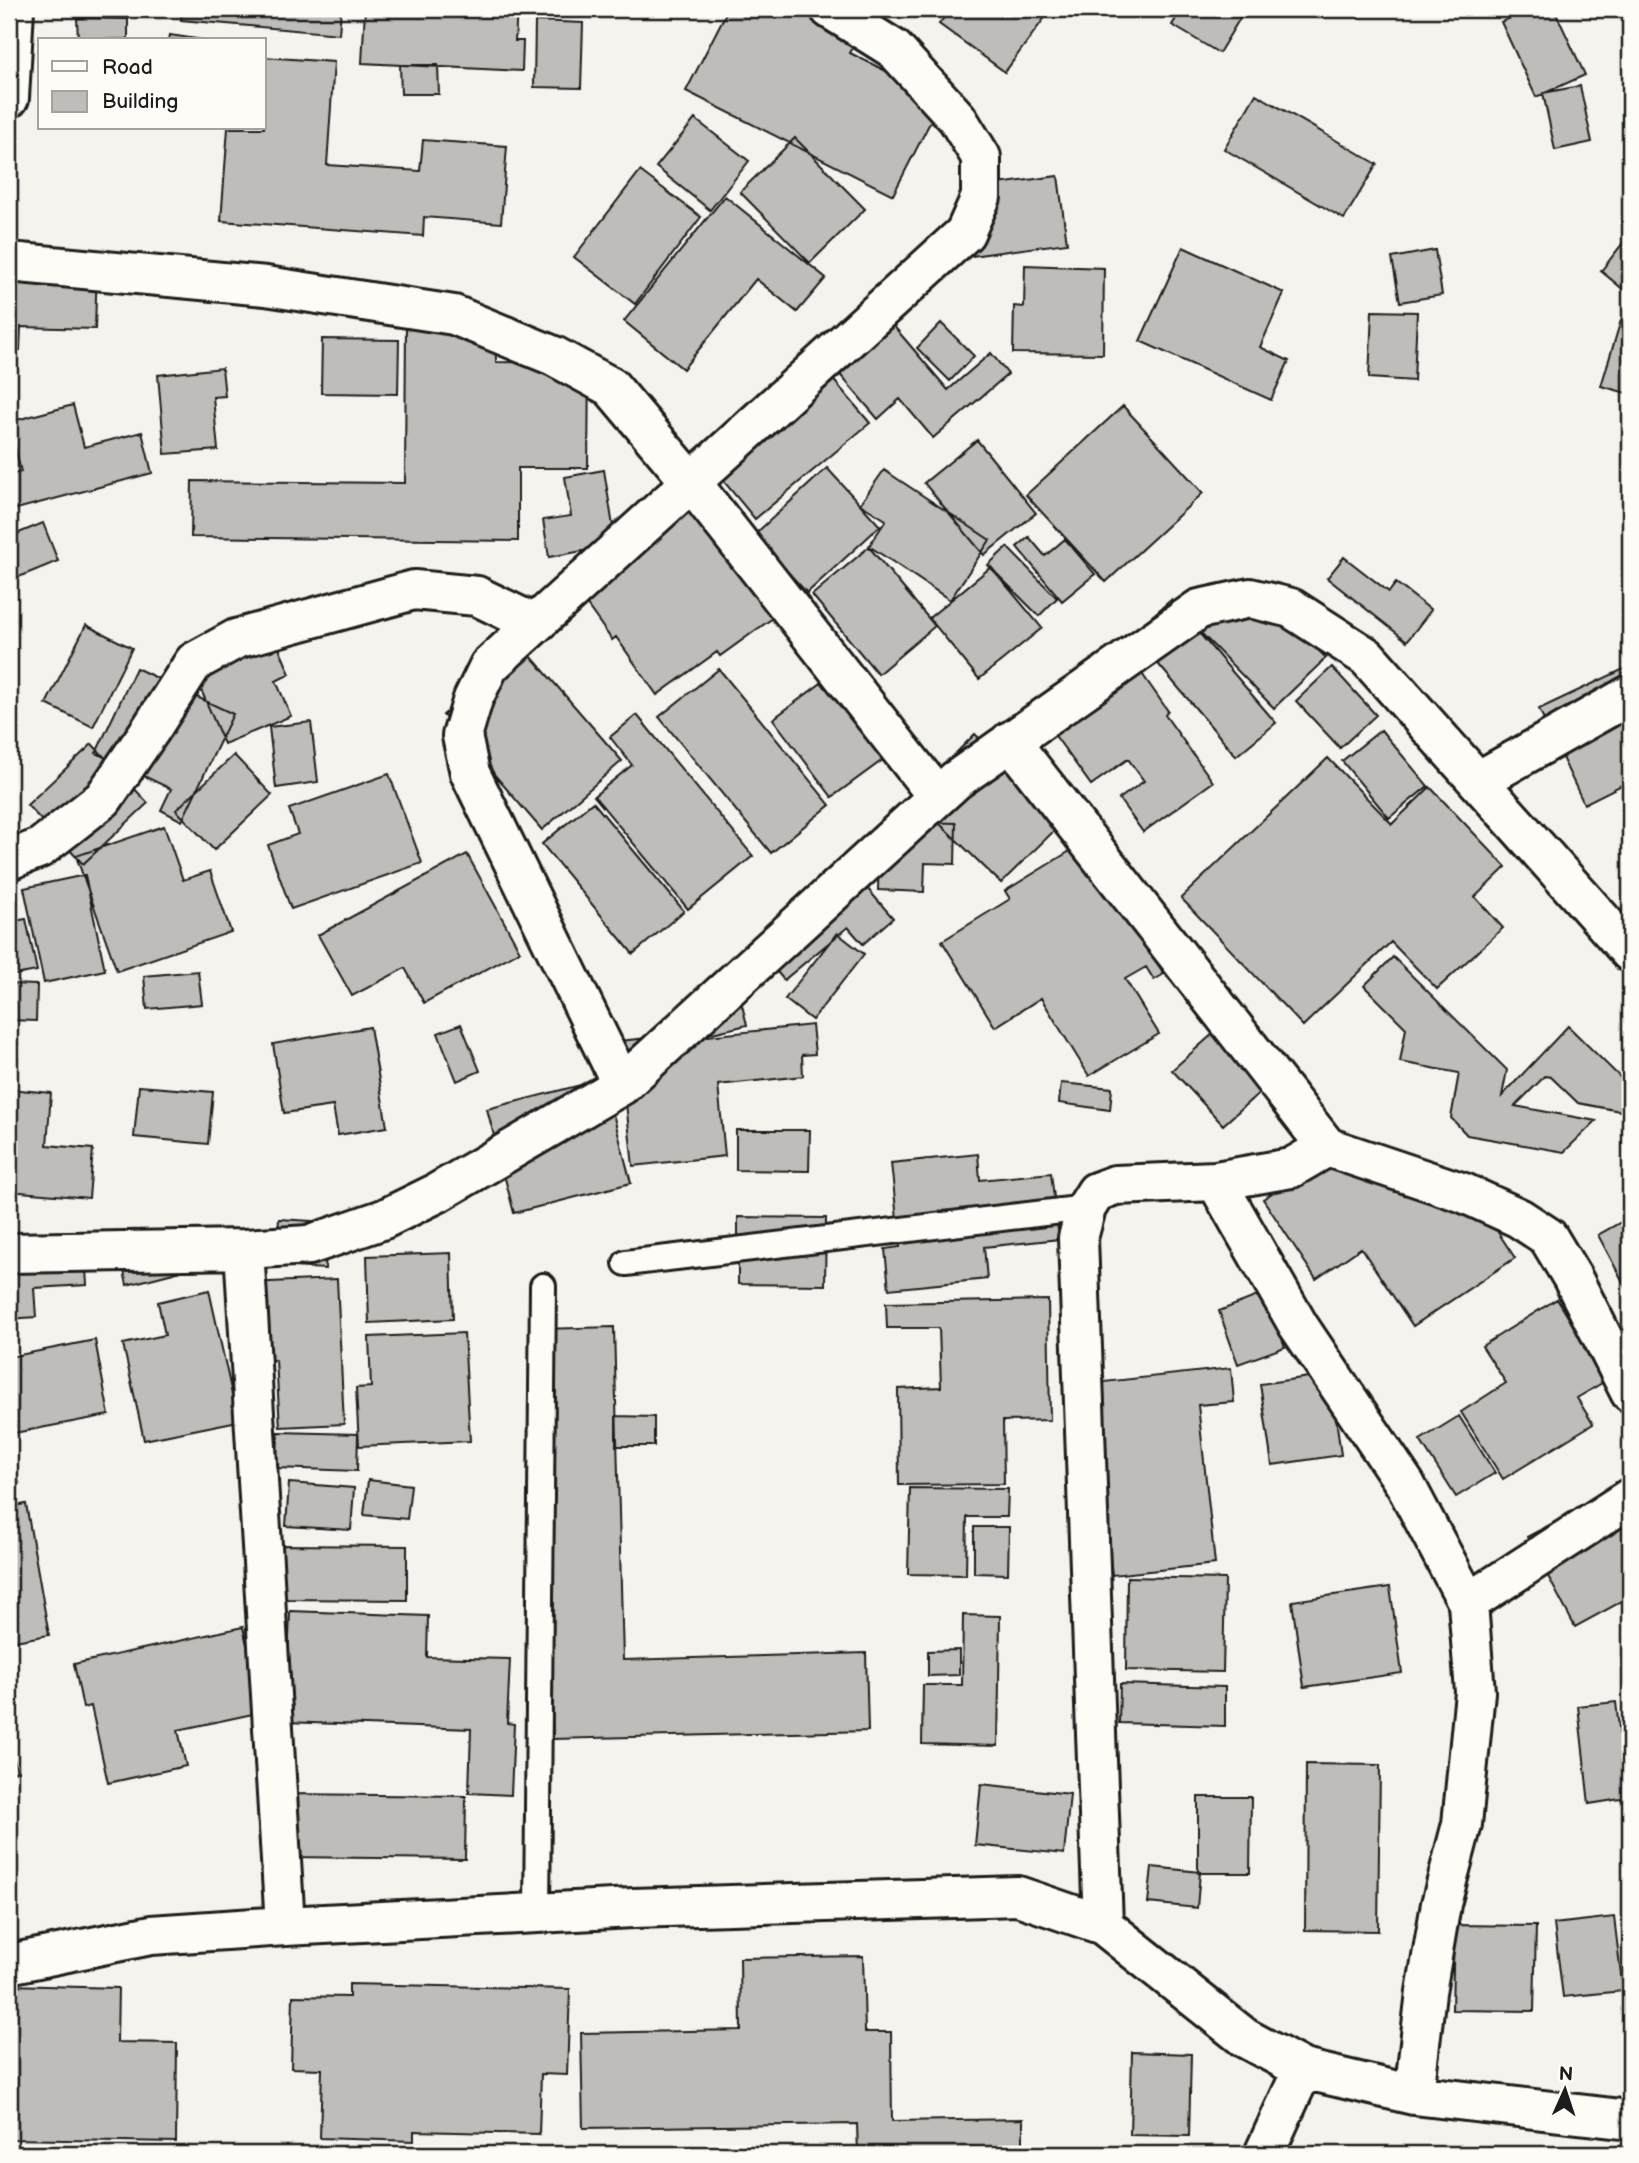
<svg xmlns="http://www.w3.org/2000/svg" width="1639" height="2163" font-family="'Balsamiq Sans',sans-serif">
<rect width="100%" height="100%" fill="#f4f3ee"/>
<filter id="ink" filterUnits="userSpaceOnUse"><feTurbulence type="fractalNoise" baseFrequency=".0143" numOctaves="2"/><feDisplacementMap in="SourceGraphic" scale="14" xChannelSelector="R" yChannelSelector="G"/><feConvolveMatrix kernelMatrix="1 2 1 2 8 2 1 2 1" color-interpolation-filters="sRGB"/></filter>
<g filter="url(#ink)">
<path fill="#bebdba" stroke="#1c1c1c" stroke-width="2" d="M 182,9 L 341,9 L 339,34 L 181,20 Z
M 365,9 L 517,9 L 515,41 L 523,41 L 522,71 L 362,63 Z
M 728,9 L 803,9 L 859,36 L 850,53 L 942,99 L 893,195 L 686,91 Z
M 951,9 L 1051,9 L 1005,72 L 939,24 Z
M 1182,9 L 1225,9 L 1240,18 L 1219,53 L 1172,25 Z
M 1531,9 L 1554,9 L 1585,75 L 1536,97 L 1501,22 Z
M 77,18 L 128,19 L 128,39 L 78,40 Z
M 535,21 L 583,23 L 581,88 L 534,87 Z
M 170,35 L 203,40 L 169,40 Z
M 264,57 L 334,62 L 327,165 L 420,171 L 423,140 L 507,146 L 501,223 L 424,217 L 423,236 L 221,221 L 228,128 L 264,128 Z
M 400,65 L 438,65 L 439,94 L 401,94 Z
M 1580,86 L 1592,142 L 1555,150 L 1543,93 Z
M 1256,94 L 1377,164 L 1344,219 L 1224,149 Z
M 695,119 L 749,161 L 710,210 L 656,167 Z
M 795,138 L 865,209 L 810,263 L 740,192 Z
M 640,171 L 701,217 L 635,304 L 574,257 Z
M 1058,176 L 1067,243 L 971,256 L 962,189 Z
M 725,196 L 826,278 L 797,312 L 756,279 L 683,369 L 624,321 Z
M 1630,234 L 1630,295 L 1601,271 Z
M 1183,247 L 1284,293 L 1260,347 L 1289,361 L 1271,400 L 1140,341 Z
M 1435,250 L 1442,295 L 1400,302 L 1392,258 Z
M 9,262 L 97,265 L 95,329 L 21,327 L 20,350 L 9,350 Z
M 1025,265 L 1104,268 L 1103,354 L 1013,353 L 1014,306 L 1024,307 Z
M 880,310 L 948,390 L 991,353 L 1008,374 L 933,438 L 900,399 L 878,419 L 825,357 Z
M 1372,311 L 1417,312 L 1414,381 L 1369,378 Z
M 406,320 L 495,321 L 496,362 L 589,363 L 588,468 L 518,468 L 518,541 L 191,537 L 192,481 L 405,483 Z
M 1621,320 L 1630,323 L 1630,394 L 1601,386 Z
M 941,323 L 974,356 L 950,381 L 917,348 Z
M 322,339 L 399,340 L 398,394 L 321,393 Z
M 820,364 L 870,423 L 755,519 L 706,460 Z
M 222,368 L 225,396 L 213,397 L 218,450 L 165,454 L 158,375 Z
M 73,405 L 84,447 L 142,432 L 152,473 L 9,511 L 9,475 L 21,472 L 9,422 Z
M 1123,406 L 1203,493 L 1106,582 L 1026,495 Z
M 977,440 L 1036,513 L 984,555 L 924,483 Z
M 827,468 L 880,526 L 807,593 L 754,535 Z
M 604,470 L 616,545 L 549,557 L 543,520 L 571,516 L 565,477 Z
M 884,470 L 990,540 L 950,600 L 869,546 L 886,520 L 860,504 Z
M 686,490 L 777,615 L 720,656 L 717,652 L 657,695 L 616,637 L 612,640 L 567,577 Z
M 43,523 L 58,561 L 9,581 L 9,537 Z
M 1029,537 L 1045,556 L 1065,539 L 1095,574 L 1062,601 L 1017,547 Z
M 869,547 L 935,626 L 878,674 L 812,595 Z
M 1007,547 L 1057,598 L 1039,616 L 988,565 Z
M 1344,557 L 1389,592 L 1396,583 L 1431,610 L 1407,641 L 1327,578 Z
M 991,567 L 1042,628 L 979,679 L 929,618 Z
M 1254,583 L 1326,658 L 1274,708 L 1201,633 Z
M 9,588 L 14,621 L 9,622 Z
M 1171,600 L 1276,723 L 1236,756 L 1132,633 Z
M 269,624 L 290,674 L 276,681 L 291,716 L 224,744 L 188,659 Z
M 86,625 L 132,648 L 93,727 L 46,704 Z
M 523,647 L 622,761 L 542,830 L 443,715 Z
M 1630,666 L 1630,781 L 1584,804 L 1539,709 Z
M 1332,667 L 1376,715 L 1340,748 L 1296,701 Z
M 136,668 L 233,714 L 182,821 L 161,810 L 171,789 L 96,753 Z
M 1138,668 L 1168,711 L 1165,715 L 1213,782 L 1143,832 L 1119,799 L 1144,781 L 1128,759 L 1091,785 L 1051,730 Z
M 719,669 L 830,805 L 771,853 L 659,717 Z
M 836,672 L 895,751 L 832,797 L 773,719 Z
M 637,715 L 753,856 L 688,909 L 594,796 L 632,765 L 610,737 Z
M 311,722 L 318,782 L 276,788 L 269,727 Z
M 1381,730 L 1428,786 L 1389,818 L 1342,761 Z
M 975,734 L 1064,821 L 1001,883 L 912,797 Z
M 92,744 L 148,803 L 83,864 L 27,805 Z
M 234,755 L 272,795 L 214,850 L 176,810 Z
M 1328,758 L 1392,824 L 1430,787 L 1506,867 L 1475,897 L 1503,928 L 1437,989 L 1391,942 L 1303,1026 L 1181,898 Z
M 389,774 L 422,863 L 291,909 L 268,845 L 298,834 L 289,809 Z
M 593,802 L 684,911 L 633,954 L 542,844 Z
M 880,821 L 956,823 L 955,864 L 925,863 L 924,892 L 878,890 Z
M 164,826 L 183,880 L 210,871 L 231,932 L 117,971 L 76,856 Z
M 9,840 L 12,840 L 15,919 L 9,920 Z
M 1083,843 L 1164,974 L 1154,980 L 1146,967 L 1125,979 L 1159,1034 L 1089,1076 L 1041,998 L 995,1027 L 942,941 L 1010,899 L 1005,891 Z
M 467,854 L 520,951 L 424,1003 L 405,968 L 352,996 L 318,935 Z
M 853,872 L 893,918 L 863,944 L 848,927 L 784,980 L 759,951 Z
M 85,875 L 105,970 L 44,983 L 24,888 Z
M 26,919 L 37,971 L 9,976 L 9,922 Z
M 837,933 L 864,954 L 812,1020 L 785,999 Z
M 1393,957 L 1507,1070 L 1502,1096 L 1568,1026 L 1625,1082 L 1620,1111 L 1578,1103 L 1551,1077 L 1545,1076 L 1515,1106 L 1596,1121 L 1564,1152 L 1467,1135 L 1451,1118 L 1459,1073 L 1400,1062 L 1406,1028 L 1364,986 Z
M 198,971 L 202,1004 L 147,1009 L 144,976 Z
M 9,984 L 37,985 L 36,1021 L 9,1020 Z
M 739,993 L 747,1025 L 695,1037 Z
M 1232,1017 L 1282,1072 L 1223,1125 L 1172,1070 Z
M 461,1024 L 480,1071 L 457,1081 L 438,1033 Z
M 812,1025 L 815,1054 L 802,1055 L 803,1076 L 718,1085 L 725,1156 L 633,1166 L 619,1041 L 688,1034 L 689,1038 Z
M 370,1027 L 387,1127 L 338,1135 L 333,1106 L 284,1113 L 273,1044 Z
M 604,1079 L 631,1183 L 514,1213 L 487,1109 Z
M 1061,1083 L 1112,1088 L 1110,1110 L 1059,1103 Z
M 139,1086 L 213,1092 L 208,1144 L 134,1137 Z
M 9,1089 L 51,1093 L 47,1145 L 93,1149 L 89,1198 L 9,1191 Z
M 736,1130 L 810,1130 L 809,1171 L 736,1170 Z
M 1353,1140 L 1462,1178 L 1515,1258 L 1413,1326 L 1361,1248 L 1316,1279 L 1263,1199 Z
M 978,1154 L 980,1180 L 1051,1173 L 1059,1239 L 984,1247 L 987,1279 L 889,1289 L 885,1249 L 900,1247 L 891,1163 Z
M 738,1217 L 826,1218 L 825,1285 L 738,1284 Z
M 1630,1217 L 1630,1295 L 1598,1235 Z
M 279,1219 L 328,1222 L 325,1269 L 276,1266 Z
M 120,1252 L 212,1263 L 127,1285 Z
M 85,1253 L 87,1285 L 34,1288 L 36,1317 L 9,1319 L 9,1257 Z
M 451,1253 L 453,1319 L 369,1323 L 367,1256 Z
M 337,1279 L 344,1424 L 280,1427 L 276,1360 L 252,1361 L 248,1283 Z
M 209,1290 L 238,1421 L 144,1440 L 123,1344 L 165,1335 L 158,1302 Z
M 1265,1293 L 1285,1347 L 1238,1364 L 1219,1311 Z
M 1557,1299 L 1607,1380 L 1577,1398 L 1593,1424 L 1503,1479 L 1461,1412 L 1506,1383 L 1482,1346 Z
M 1048,1300 L 1050,1420 L 1003,1421 L 1004,1484 L 899,1485 L 898,1389 L 941,1387 L 939,1328 L 887,1328 L 886,1303 Z
M 614,1327 L 623,1660 L 866,1653 L 868,1731 L 553,1739 L 542,1329 Z
M 464,1333 L 470,1441 L 359,1446 L 356,1388 L 371,1387 L 369,1337 Z
M 95,1340 L 109,1415 L 9,1434 L 9,1357 Z
M 1231,1368 L 1234,1402 L 1198,1405 L 1215,1564 L 1112,1575 L 1102,1484 L 1076,1385 Z
M 1330,1374 L 1341,1455 L 1272,1465 L 1260,1384 Z
M 616,1416 L 654,1417 L 654,1446 L 616,1446 Z
M 1459,1416 L 1495,1473 L 1456,1497 L 1420,1440 Z
M 278,1432 L 358,1434 L 357,1471 L 277,1468 Z
M 9,1452 L 19,1483 L 9,1486 Z
M 368,1480 L 411,1485 L 407,1519 L 364,1515 Z
M 1630,1482 L 1630,1597 L 1575,1627 L 1527,1537 Z
M 289,1483 L 354,1488 L 351,1530 L 286,1526 Z
M 910,1488 L 1008,1489 L 1007,1517 L 967,1517 L 966,1575 L 908,1574 Z
M 26,1504 L 49,1635 L 9,1642 L 9,1507 Z
M 974,1527 L 1009,1527 L 1008,1574 L 974,1573 Z
M 279,1545 L 407,1546 L 407,1600 L 278,1599 Z
M 1127,1577 L 1225,1579 L 1223,1672 L 1126,1670 Z
M 1390,1587 L 1402,1673 L 1304,1687 L 1292,1601 Z
M 290,1611 L 428,1616 L 427,1657 L 510,1659 L 507,1723 L 514,1724 L 511,1795 L 469,1793 L 471,1729 L 286,1722 Z
M 963,1615 L 1000,1616 L 998,1746 L 922,1744 L 923,1685 L 962,1685 Z
M 243,1627 L 262,1712 L 178,1730 L 186,1766 L 108,1783 L 91,1706 L 83,1708 L 74,1664 Z
M 959,1650 L 959,1675 L 928,1676 L 928,1651 Z
M 1120,1684 L 1225,1687 L 1225,1726 L 1119,1723 Z
M 1616,1702 L 1627,1798 L 1589,1804 L 1578,1706 Z
M 9,1741 L 17,1771 L 9,1773 Z
M 1306,1764 L 1380,1765 L 1378,1931 L 1305,1930 Z
M 981,1784 L 1070,1794 L 1064,1854 L 975,1845 Z
M 286,1794 L 466,1796 L 465,1859 L 286,1857 Z
M 1198,1797 L 1251,1797 L 1250,1873 L 1198,1873 Z
M 9,1816 L 14,1817 L 9,1869 Z
M 1152,1867 L 1200,1872 L 1197,1908 L 1148,1903 Z
M 1614,1917 L 1623,1991 L 1563,1997 L 1554,1924 Z
M 1454,1925 L 1536,1926 L 1534,2011 L 1452,2010 Z
M 863,1956 L 865,2032 L 891,2032 L 892,2121 L 1023,2119 L 1023,2154 L 858,2154 L 857,2124 L 583,2128 L 581,2033 L 741,2030 L 740,1958 Z
M 349,1984 L 570,1989 L 567,2075 L 541,2074 L 539,2134 L 414,2131 L 414,2141 L 320,2138 L 322,2069 L 291,2068 L 293,1996 L 349,1997 Z
M 9,1985 L 118,1988 L 117,2042 L 177,2043 L 176,2142 L 9,2139 Z
M 1132,2052 L 1191,2054 L 1189,2136 L 1130,2135 Z
M 1118,2148 L 1184,2154 L 1117,2154 Z"/>
<g fill="none" stroke-linecap="round" stroke-linejoin="round">
<g stroke="#1c1c1c" stroke-width="30">
<path id="lane" d="M 626,1263 L 1086,1208
M 537,1913 L 543,1286"/>
</g>
<g stroke="#1c1c1c" stroke-width="44">
<path id="street" d="M 9,98 L 14,9
M 9,262 L 266,286 L 454,315 L 554,356 L 611,387 L 691,482 L 937,796
M 1010,741 L 1327,1147 L 1464,1193 L 1519,1218 L 1548,1237 L 1572,1277 L 1630,1392
M 1478,781 L 1630,695
M 9,860 L 40,848 L 103,799 L 151,729 L 194,662 L 236,639 L 414,590 L 477,596 L 535,624
M 622,1085 L 956,780 L 1199,609 L 1250,598 L 1291,608 L 1367,657 L 1630,952
M 1216,1181 L 1298,1325 L 1405,1484 L 1468,1603 L 1475,1692 L 1462,1824 L 1441,1904 L 1426,1992 L 1414,2095
M 244,1249 L 285,1926
M 9,1253 L 244,1249 L 309,1245 L 384,1219 L 437,1193 L 622,1085 L 470,773 L 462,736 L 473,699 L 489,666 L 965,233 L 981,197 L 981,157 L 957,118 L 894,49 L 830,9
M 1468,1603 L 1630,1498
M 1103,1925 L 1078,1238 L 1086,1208 L 1096,1192 L 1115,1185 L 1216,1181 L 1291,1168 L 1327,1147
M 9,1964 L 151,1935 L 285,1926 L 633,1908 L 1018,1896 L 1103,1925 L 1245,2038 L 1303,2069 L 1264,2154
M 1303,2069 L 1414,2095 L 1630,2120"/>
</g>
<use href="#lane" stroke="#fdfcf7" stroke-width="24"/>
<use href="#street" stroke="#fdfcf7" stroke-width="38"/>
</g>
</g>
<rect width="1639" height="2163" fill="none" stroke="#fdfcf7" stroke-width="35"/>
<rect x="18" y="18" width="1604" height="2128" fill="none" stroke="#1c1c1c" stroke-width="2.5" filter="url(#ink)"/>
<rect x="38" y="38" width="228" height="91" fill="#fdfcf7" stroke="#a3a29f" stroke-width="2"/>
<rect x="52" y="61" width="35" height="10" fill="#fdfcf7" stroke="#a3a29f" stroke-width="2"/>
<text x="102" y="74" font-size="21" fill="#1c1c1c">Road</text>
<rect x="52" y="91" width="35" height="21" fill="#bebdba" stroke="#a3a29f" stroke-width="2"/>
<text x="102" y="108" font-size="21" fill="#1c1c1c">Building</text>
<g transform="translate(1565 2090) rotate(3)" stroke="#fdfcf7" stroke-width="5" paint-order="stroke">
<path d="M0-5L12 26L0 18L-12 26Z" fill="#1c1c1c"/>
<text y="-10" font-size="19" font-weight="bold" text-anchor="middle" fill="#1c1c1c">N</text>
</g>
</svg>
